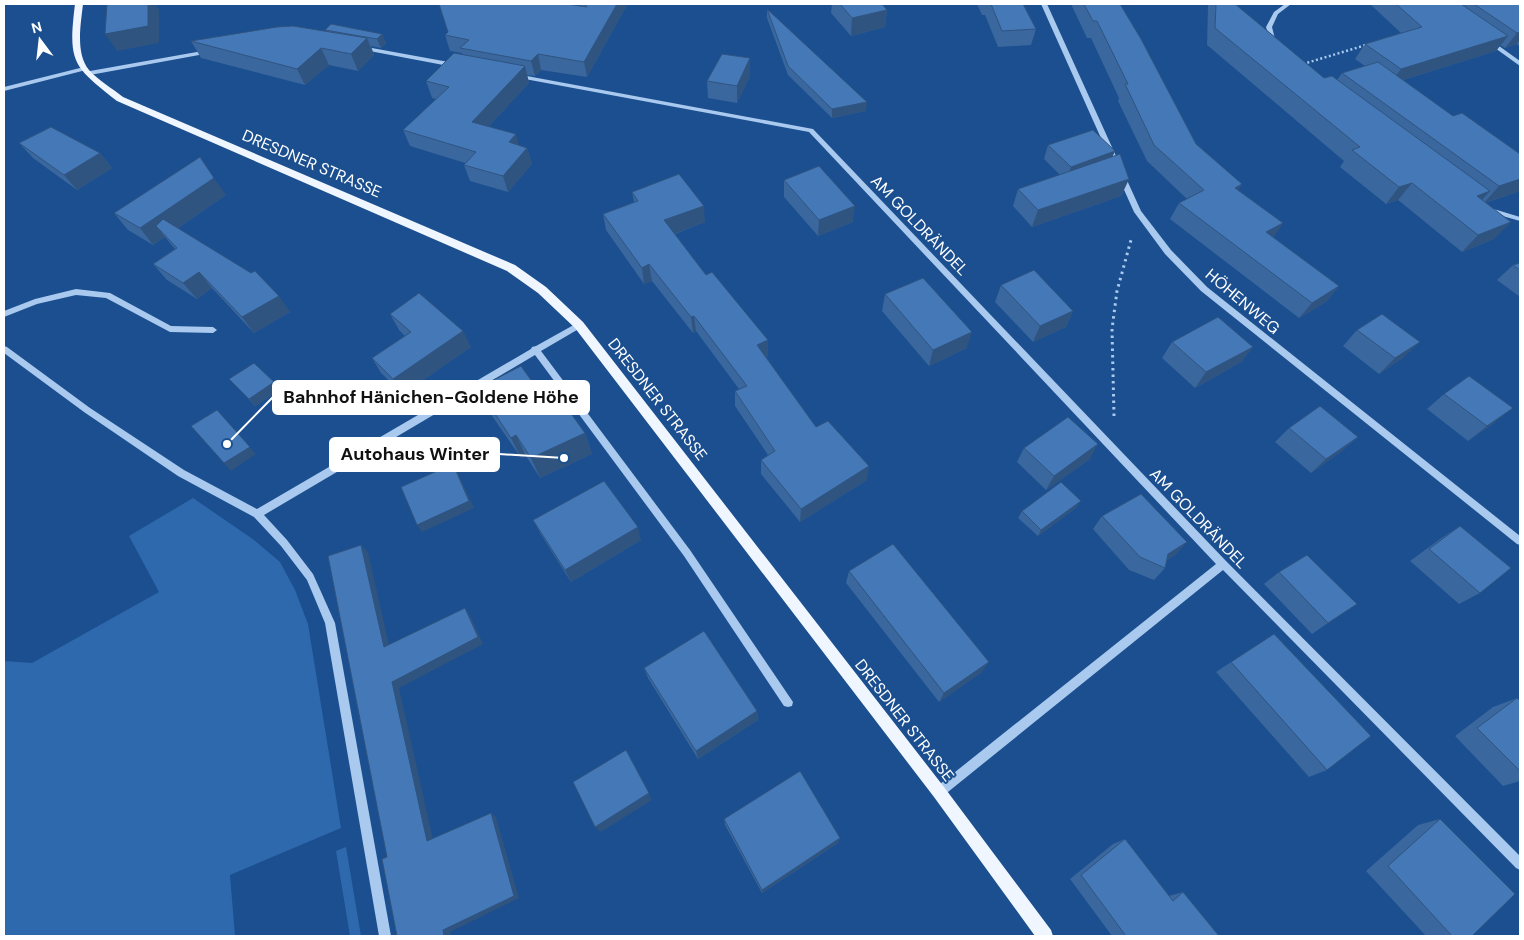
<svg xmlns="http://www.w3.org/2000/svg" width="1524" height="940" font-family="'DM Sans',sans-serif">
<rect width="100%" height="100%" fill="#1b4f8f"/>
<path fill="#2e69ad" d="M 193,498 L 254,540 L 280,562 L 295,590 L 308,624 L 341,828 L 230,875 L 235,936 L 4,936 L 4,661 L 32,663 L 159,592 L 129,536 Z
M 346,847 L 361,936 L 350,936 L 336,851 Z"/>
<g fill="none" stroke-linecap="round" stroke-linejoin="round">
<path stroke="#a9c9ee" stroke-width="2.5" stroke-dasharray="2 2.5" stroke-linecap="butt" d="M 1303,64 L 1366,45"/>
<path stroke="#a9c9ee" stroke-width="3" stroke-dasharray="2.5 4" stroke-linecap="butt" d="M 1114,416 L 1112,329 L 1117,291 L 1131,240"/>
<path fill="#a9c9ee" fill-rule="evenodd" d="M 1041,4 L 1047,4 L 1141,211 L 1171,250 L 1207,287 L 1520,536 L 1520,545 L 1517,544 L 1201,291 L 1165,254 L 1134,212 Z
M 1285,4 L 1291,4 L 1278,14 L 1272,27 L 1276,43 L 1271,44 L 1266,27 L 1274,12 Z
M 1488,41 L 1492,41 L 1520,61 L 1520,66 L 1488,43 Z
M 361,46 L 454,63 L 457,65 L 454,67 L 359,49 L 359,47 Z
M 208,50 L 210,51 L 210,53 L 90,75 L 87,73 L 90,71 Z
M 84,67 L 87,69 L 86,70 L 4,91 L 4,87 Z
M 516,74 L 813,129 L 1226,561 L 1520,856 L 1520,870 L 1516,868 L 1223,570 L 943,796 L 939,797 L 935,796 L 934,792 L 935,788 L 1216,564 L 809,132 L 514,77 L 514,75 Z
M 1485,207 L 1487,207 L 1520,217 L 1520,221 L 1485,211 Z
M 76,289 L 110,293 L 171,326 L 213,327 L 217,330 L 213,333 L 170,332 L 106,298 L 76,295 L 37,304 L 4,317 L 4,311 L 35,299 Z
M 579,322 L 582,323 L 583,325 L 582,327 L 541,351 L 690,550 L 793,702 L 792,706 L 788,707 L 784,706 L 684,556 L 535,355 L 264,515 L 287,540 L 313,574 L 335,623 L 391,936 L 379,936 L 325,623 L 307,580 L 281,546 L 254,517 L 178,476 L 84,412 L 4,353 L 4,346 L 7,347 L 90,408 L 184,470 L 257,509 L 531,349 L 532,347 L 536,346 Z"/>
<path fill="#f0f6ff" fill-rule="evenodd" d="M 75,4 L 83,4 C 81,23 75,53 89,70 C 99,81 112,88 123,97 L 515,265 L 546,287 L 583,322 L 944,787 L 1051,930 L 1053,936 L 1035,936 L 934,797 L 575,328 L 538,293 L 507,271 L 117,101 C 72,66 68,62 75,4 Z"/>
</g>
<path fill="#3a679d" d="M 580,4 L 627,4 L 627,5 L 587,77 L 541,70 L 535,76 L 527,75 L 529,83 L 488,127 L 519,145 L 527,148 L 532,164 L 508,192 L 470,181 L 464,165 L 465,163 L 410,146 L 403,130 L 436,99 L 432,98 L 426,81 L 463,55 L 462,53 L 450,51 L 445,35 L 581,6 Z
M 832,4 L 882,4 L 887,10 L 885,27 L 851,36 L 831,13 Z
M 977,4 L 1023,4 L 1036,29 L 1031,45 L 998,47 L 985,15 L 982,15 Z
M 1071,4 L 1120,4 L 1196,144 L 1242,184 L 1238,190 L 1283,223 L 1273,237 L 1339,286 L 1326,302 L 1299,318 L 1170,219 L 1179,203 L 1187,199 L 1147,161 L 1118,101 L 1119,98 L 1091,38 L 1087,38 Z
M 1208,4 L 1235,4 L 1324,78 L 1337,80 L 1342,73 L 1365,66 L 1355,59 L 1365,44 L 1401,33 L 1370,4 L 1520,4 L 1520,47 L 1517,44 L 1505,48 L 1500,45 L 1496,51 L 1403,80 L 1520,191 L 1485,203 L 1494,239 L 1462,252 L 1398,200 L 1386,204 L 1340,167 L 1344,161 L 1207,45 Z
M 767,9 L 866,111 L 832,118 L 788,75 L 767,18 Z
M 325,30 L 382,34 L 386,43 L 381,48 L 371,46 L 374,55 L 358,71 L 329,65 L 305,85 L 201,58 L 191,41 L 326,31 Z
M 750,58 L 750,76 L 737,103 L 708,98 L 707,81 Z
M 19,143 L 100,153 L 112,168 L 77,190 L 33,158 Z
M 1048,145 L 1115,151 L 1112,157 L 1129,179 L 1121,196 L 1032,227 L 1013,206 L 1018,189 L 1060,175 L 1044,159 Z
M 784,180 L 853,222 L 818,236 L 784,197 Z
M 632,192 L 705,222 L 675,234 L 706,275 L 768,340 L 768,356 L 766,357 L 816,427 L 867,480 L 800,522 L 761,474 L 761,460 L 768,455 L 735,406 L 735,391 L 739,389 L 696,331 L 693,333 L 652,281 L 644,284 L 606,230 L 603,214 L 634,202 Z
M 226,195 L 178,228 L 290,312 L 254,333 L 212,288 L 197,299 L 167,280 L 153,264 L 175,249 L 165,237 L 153,245 L 128,230 L 114,213 Z
M 1520,263 L 1520,297 L 1497,280 L 1513,265 Z
M 1001,285 L 1073,311 L 1066,327 L 1033,342 L 995,302 Z
M 885,294 L 967,348 L 929,366 L 882,311 Z
M 390,314 L 471,347 L 403,394 L 381,373 L 372,358 L 405,336 L 399,330 Z
M 1357,330 L 1404,357 L 1379,374 L 1343,346 Z
M 1172,342 L 1253,347 L 1241,362 L 1195,388 L 1162,358 Z
M 229,379 L 280,390 L 255,406 Z
M 478,388 L 585,433 L 592,454 L 540,478 L 526,456 L 521,458 L 488,410 Z
M 1444,394 L 1494,423 L 1468,441 L 1427,409 Z
M 1289,428 L 1358,437 L 1342,451 L 1311,473 L 1275,442 Z
M 1024,448 L 1090,459 L 1046,490 L 1017,462 Z
M 1077,507 L 1038,536 L 1018,518 L 1022,511 Z
M 1102,516 L 1187,542 L 1175,555 L 1167,560 L 1165,568 L 1154,580 L 1129,570 L 1093,529 Z
M 533,520 L 641,540 L 571,582 L 540,533 Z
M 1460,526 L 1480,593 L 1459,604 L 1410,561 L 1440,539 Z
M 849,571 L 982,672 L 939,702 L 846,583 Z
M 1279,572 L 1328,623 L 1312,634 L 1264,584 Z
M 1231,662 L 1327,770 L 1309,777 L 1216,672 Z
M 644,668 L 757,711 L 758,720 L 698,759 L 648,678 Z
M 1517,698 L 1520,701 L 1520,781 L 1503,786 L 1455,736 L 1493,707 Z
M 724,819 L 840,838 L 838,843 L 762,893 L 725,825 Z
M 1440,819 L 1472,936 L 1426,936 L 1366,871 L 1418,825 Z
M 1125,839 L 1169,896 L 1183,892 L 1219,936 L 1112,936 L 1070,879 L 1113,844 Z"/>
<path fill="#305480" d="M 148,4 L 155,4 L 159,10 L 159,43 L 117,51 L 105,34 Z
M 617,4 L 627,4 L 627,5 L 587,77 L 584,62 Z
M 887,10 L 885,27 L 851,36 L 852,18 Z
M 1520,32 L 1520,40 L 1517,44 L 1505,48 L 1517,33 Z
M 382,34 L 386,43 L 381,48 L 377,39 Z
M 1508,36 L 1496,51 L 1390,84 L 1401,69 Z
M 367,38 L 374,55 L 358,71 L 351,54 Z
M 321,48 L 329,65 L 305,85 L 297,69 Z
M 538,54 L 541,70 L 535,76 L 531,61 Z
M 750,58 L 750,76 L 737,103 L 737,86 Z
M 525,66 L 529,83 L 477,139 L 472,122 Z
M 867,102 L 866,111 L 832,118 L 832,109 Z
M 516,134 L 521,151 L 509,142 Z
M 527,148 L 532,164 L 508,192 L 503,176 Z
M 1115,151 L 1109,164 L 1066,180 L 1071,167 Z
M 100,153 L 112,168 L 77,190 L 64,175 Z
M 214,178 L 226,195 L 166,236 L 156,226 L 165,237 L 153,245 L 140,228 Z
M 1129,179 L 1121,196 L 1032,227 L 1038,210 Z
M 1520,179 L 1520,191 L 1484,203 L 1499,186 Z
M 1412,183 L 1398,200 L 1386,204 L 1399,187 Z
M 1242,184 L 1232,200 L 1235,188 Z
M 1490,191 L 1475,208 L 1477,196 Z
M 704,206 L 705,222 L 666,237 L 664,220 Z
M 855,206 L 853,222 L 818,236 L 819,220 Z
M 1511,222 L 1494,239 L 1462,252 L 1478,235 Z
M 1283,223 L 1272,240 L 1266,232 Z
M 649,264 L 652,281 L 644,284 L 642,268 Z
M 199,272 L 212,288 L 197,299 L 183,283 Z
M 1339,286 L 1326,302 L 1299,318 L 1312,303 Z
M 279,296 L 290,312 L 254,333 L 242,317 Z
M 1073,311 L 1066,327 L 1033,342 L 1040,326 Z
M 694,316 L 696,331 L 693,333 L 691,317 Z
M 463,331 L 471,347 L 403,394 L 393,379 Z
M 972,332 L 967,348 L 929,366 L 933,350 Z
M 768,340 L 768,356 L 758,361 L 757,345 Z
M 1420,342 L 1404,357 L 1379,374 L 1395,358 Z
M 1253,347 L 1241,362 L 1195,388 L 1206,372 Z
M 274,382 L 280,390 L 255,406 L 249,399 Z
M 1513,408 L 1494,423 L 1468,441 L 1487,426 Z
M 217,410 L 256,454 L 231,471 L 224,463 Z
M 585,433 L 592,454 L 540,478 L 531,458 Z
M 516,435 L 526,456 L 521,458 L 511,438 Z
M 1358,437 L 1342,451 L 1311,473 L 1326,459 Z
M 1098,444 L 1090,459 L 1046,490 L 1054,476 Z
M 453,464 L 457,471 L 474,508 L 422,532 L 417,525 Z
M 869,466 L 867,480 L 800,522 L 801,509 Z
M 1081,501 L 1077,507 L 1038,536 L 1041,530 Z
M 638,527 L 641,540 L 571,582 L 565,570 Z
M 1187,542 L 1175,555 L 1158,565 L 1168,554 Z
M 361,545 L 368,552 L 391,654 L 384,647 Z
M 465,608 L 470,615 L 483,644 L 399,688 L 434,844 L 427,841 L 392,682 Z
M 989,662 L 982,672 L 939,702 L 944,693 Z
M 757,711 L 758,720 L 698,759 L 696,751 Z
M 626,750 L 652,800 L 601,832 L 595,827 Z
M 491,813 L 496,817 L 519,898 L 450,932 L 451,936 L 444,936 L 443,930 Z
M 840,838 L 838,843 L 762,893 L 762,890 Z"/>
<path fill="#4478b7" stroke="#305480" d="M 107,4 L 148,4 L 148,26 L 105,34 Z
M 439,4 L 567,4 L 587,7 L 585,4 L 617,4 L 584,62 L 538,54 L 531,61 L 460,48 L 469,40 L 445,35 L 448,32 Z
M 840,4 L 882,4 L 887,10 L 852,18 Z
M 991,4 L 1023,4 L 1036,29 L 1002,31 Z
M 1084,4 L 1120,4 L 1141,39 L 1196,144 L 1242,184 L 1235,188 L 1283,223 L 1266,232 L 1339,286 L 1312,303 L 1179,203 L 1204,190 L 1154,145 L 1125,84 L 1128,84 L 1097,21 L 1093,21 Z
M 1216,4 L 1235,4 L 1324,78 L 1332,76 L 1490,191 L 1477,196 L 1511,222 L 1478,235 L 1412,183 L 1399,187 L 1352,150 L 1360,147 L 1215,28 Z
M 1396,4 L 1461,4 L 1508,36 L 1401,69 L 1365,44 L 1422,27 Z
M 1474,4 L 1520,4 L 1520,32 L 1517,33 Z
M 767,9 L 867,102 L 832,109 L 788,66 Z
M 331,24 L 382,34 L 377,39 L 325,30 Z
M 293,26 L 367,38 L 351,54 L 321,48 L 297,69 L 191,41 L 277,27 Z
M 454,53 L 525,66 L 472,122 L 516,134 L 509,142 L 527,148 L 503,176 L 464,165 L 476,152 L 403,130 L 449,87 L 426,81 Z
M 722,54 L 750,58 L 737,86 L 707,81 Z
M 1378,62 L 1453,116 L 1462,113 L 1520,154 L 1520,179 L 1499,186 L 1342,73 Z
M 51,127 L 100,153 L 64,175 L 19,143 Z
M 1093,130 L 1115,151 L 1071,167 L 1048,145 Z
M 1120,154 L 1129,179 L 1038,210 L 1018,189 Z
M 200,157 L 214,178 L 140,228 L 114,213 Z
M 819,166 L 855,206 L 819,220 L 784,180 Z
M 679,174 L 704,206 L 664,220 L 706,275 L 712,272 L 768,340 L 757,345 L 816,427 L 828,421 L 869,466 L 801,509 L 761,460 L 775,451 L 735,391 L 747,386 L 694,316 L 691,317 L 649,264 L 642,268 L 603,214 L 638,201 L 632,192 Z
M 163,219 L 251,273 L 255,271 L 279,296 L 242,317 L 199,272 L 183,283 L 153,264 L 177,248 L 156,226 Z
M 1520,263 L 1520,270 L 1513,265 Z
M 1034,270 L 1073,311 L 1040,326 L 1001,285 Z
M 923,278 L 972,332 L 933,350 L 885,294 Z
M 419,293 L 463,331 L 393,379 L 372,358 L 411,332 L 390,314 Z
M 1382,314 L 1420,342 L 1395,358 L 1357,330 Z
M 1218,317 L 1253,347 L 1206,372 L 1172,342 Z
M 254,363 L 274,382 L 249,399 L 229,379 Z
M 521,366 L 555,414 L 567,408 L 585,433 L 531,458 L 516,435 L 511,438 L 478,388 Z
M 1469,376 L 1513,408 L 1487,426 L 1444,394 Z
M 1320,406 L 1358,437 L 1326,459 L 1289,428 Z
M 217,410 L 250,447 L 224,463 L 191,426 Z
M 1068,417 L 1098,444 L 1054,476 L 1024,448 Z
M 453,464 L 469,501 L 417,525 L 401,487 Z
M 604,481 L 638,527 L 565,570 L 533,520 Z
M 1061,482 L 1081,501 L 1041,530 L 1022,511 Z
M 1141,494 L 1187,542 L 1168,554 L 1165,568 L 1140,557 L 1102,516 Z
M 1460,526 L 1511,568 L 1480,593 L 1429,549 Z
M 893,544 L 989,662 L 944,693 L 849,571 Z
M 361,545 L 384,647 L 465,608 L 478,637 L 392,682 L 427,841 L 491,813 L 514,896 L 443,930 L 444,936 L 397,936 L 382,859 L 387,857 L 328,556 Z
M 1307,555 L 1357,604 L 1328,623 L 1279,572 Z
M 704,631 L 757,711 L 696,751 L 644,668 Z
M 1274,634 L 1371,736 L 1327,770 L 1231,662 Z
M 1517,698 L 1520,701 L 1520,771 L 1477,728 Z
M 626,750 L 649,793 L 595,827 L 573,782 Z
M 800,771 L 840,838 L 762,890 L 724,819 Z
M 1440,819 L 1515,894 L 1472,936 L 1452,936 L 1388,866 Z
M 1125,839 L 1173,901 L 1183,892 L 1219,936 L 1126,936 L 1081,875 Z"/>
<g text-anchor="middle" stroke-width="4" stroke-linejoin="round" paint-order="stroke">
<g font-size="16" fill="#fff" stroke="#1b4f8f">
<text transform="translate(312 163) rotate(23)" y="6">DRESDNER STRASSE</text>
<text transform="translate(920 225) rotate(46)" y="6">AM GOLDRÄNDEL</text>
<text transform="translate(1243 301) rotate(40)" y="6">HÖHENWEG</text>
<text transform="translate(658 399) rotate(52)" y="6">DRESDNER STRASSE</text>
<text transform="translate(1199 518) rotate(46)" y="6">AM GOLDRÄNDEL</text>
<text transform="translate(905 720) rotate(52)" y="6">DRESDNER STRASSE</text>
</g>
</g>
<path fill="none" stroke="#fff" stroke-width="2" d="M227 444L273 397M564 458L499 454"/>
<g fill="#fff" stroke="#1b4f8f" stroke-width="2">
<circle cx="227" cy="444" r="5"/>
<circle cx="564" cy="458" r="5"/>
</g>
<g fill="#fff" stroke="#fff" stroke-width="2">
<rect x="273" y="381" width="316" height="33" rx="5"/>
<rect x="330" y="438" width="169" height="33" rx="5"/>
</g>
<g font-size="18" text-anchor="middle" font-weight="bold" fill="#111">
<text x="431" y="403">Bahnhof Hänichen-Goldene Höhe</text>
<text x="415" y="460">Autohaus Winter</text>
</g>
<rect width="1524" height="940" fill="none" stroke="#ffffff" stroke-width="10"/>
<g transform="translate(40 40) rotate(345)" stroke="#1b4f8f" stroke-width="4" paint-order="stroke">
<path d="M0-4L9 19L0 12L-9 19Z" fill="#ffffff"/>
<text y="-8" font-size="14" font-weight="bold" text-anchor="middle" fill="#ffffff">N</text>
</g>
</svg>
